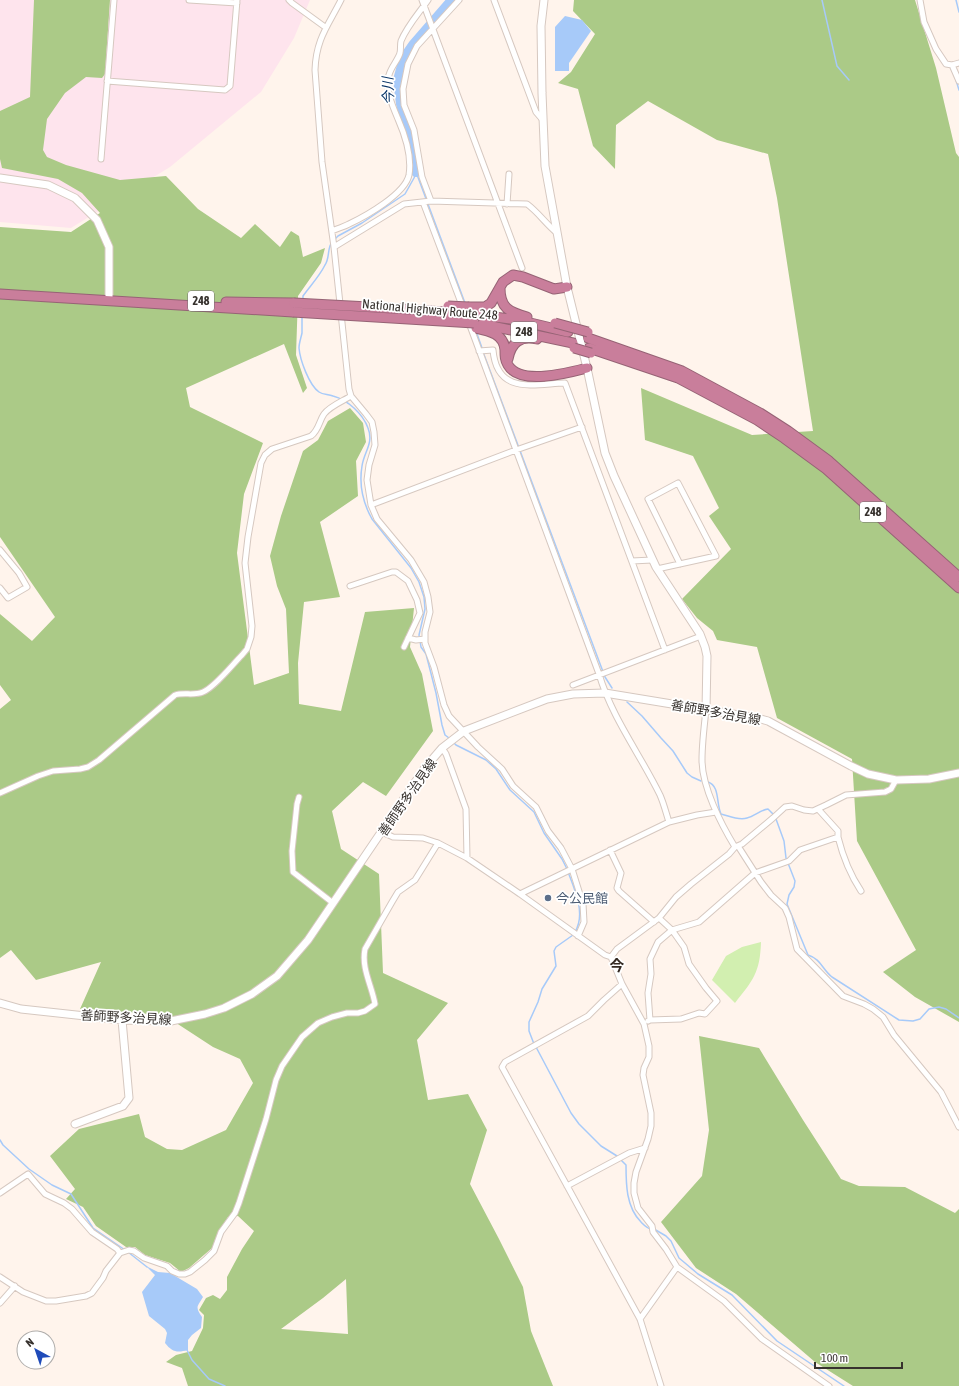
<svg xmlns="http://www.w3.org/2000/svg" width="959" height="1386" font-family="'Asap Condensed','Noto Sans JP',sans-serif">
<rect width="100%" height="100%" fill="#fff4ec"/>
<path fill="#fee4ed" d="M 0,0 L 310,0 L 294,38 L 261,92 L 170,167 L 71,228 L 0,222 Z"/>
<path fill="#d2efb0" d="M 761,942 C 760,973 753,980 735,1003 L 712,980 L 726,956 L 742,947 Z"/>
<path fill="#abca87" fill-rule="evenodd" d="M 34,0 L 110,0 L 105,74 L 102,78 L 86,77 L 65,93 L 47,119 L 43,150 L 47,157 L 66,165 L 120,180 L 166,176 L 198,209 L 241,238 L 255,224 L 280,247 L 291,231 L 299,236 L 303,257 L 325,248 L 321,263 L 298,296 L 296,355 L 307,388 L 303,393 L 284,344 L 186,388 L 190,407 L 263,443 L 244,494 L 237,553 L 254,685 L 289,673 L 286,609 L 277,586 L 270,556 L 281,516 L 303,451 L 318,440 L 328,421 L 350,408 L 363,423 L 366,442 L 356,461 L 358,496 L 320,522 L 340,597 L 304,602 L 298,663 L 299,704 L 341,711 L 365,612 L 414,608 L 410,647 L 422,674 L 433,731 L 386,796 L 363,782 L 332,811 L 341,849 L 379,874 L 383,973 L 448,1003 L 417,1040 L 428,1100 L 468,1094 L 487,1130 L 470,1184 L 499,1239 L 523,1287 L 531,1331 L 553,1386 L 188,1386 L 182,1368 L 166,1362 L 176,1355 L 192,1351 L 203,1328 L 204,1315 L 199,1310 L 206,1298 L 213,1295 L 220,1299 L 227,1290 L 227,1277 L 242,1249 L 254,1231 L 238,1216 L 228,1217 L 218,1232 L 212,1248 L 189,1268 L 181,1272 L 170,1263 L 145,1255 L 135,1247 L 126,1247 L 96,1226 L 83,1207 L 66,1199 L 75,1189 L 50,1156 L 79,1129 L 139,1114 L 145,1137 L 167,1149 L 182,1150 L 226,1130 L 253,1083 L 240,1059 L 213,1047 L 164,1015 L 80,1009 L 101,962 L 36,980 L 11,950 L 0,958 L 0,709 L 11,700 L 0,685 L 0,614 L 32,641 L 55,617 L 0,537 L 0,227 L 71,232 L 100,213 L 82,193 L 58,179 L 2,168 L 0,159 L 0,111 L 30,97 ZM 346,1279 L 348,1334 L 281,1329 L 323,1298 Z
M 574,0 L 915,0 L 936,68 L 956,153 L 959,157 L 959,1022 L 915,997 L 883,972 L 916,950 L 857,841 L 852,759 L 777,718 L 757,647 L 717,640 L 713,631 L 697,618 L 682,599 L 731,549 L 709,516 L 719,508 L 693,456 L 645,440 L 641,388 L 752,435 L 813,431 L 777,198 L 768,154 L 717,140 L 648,101 L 616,125 L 615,169 L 593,146 L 578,89 L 558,83 L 571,72 L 595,34 L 573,11 Z
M 699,1036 L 759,1048 L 803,1120 L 841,1179 L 859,1186 L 905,1187 L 955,1213 L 959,1209 L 959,1386 L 853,1386 L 815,1362 L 736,1294 L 696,1268 L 661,1222 L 702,1176 L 709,1130 Z"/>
<path fill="#a7caf9" d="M 565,16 L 582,20 L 591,31 L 569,63 L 569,71 L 555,71 L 555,27 Z
M 146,1266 L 158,1272 L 170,1273 L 197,1289 L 203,1297 C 197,1307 195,1307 202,1317 L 201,1328 L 192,1335 L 188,1340 L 188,1350 C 177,1353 172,1352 165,1343 L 167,1333 L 165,1329 L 149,1316 L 142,1292 L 155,1275 Z"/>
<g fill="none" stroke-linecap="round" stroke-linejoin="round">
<path stroke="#a7caf9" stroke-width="1.5" d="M 822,0 L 837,66 L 849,80
M 956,0 L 959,12
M 956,80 L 959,90
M 416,172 L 465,303
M 335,239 L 338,236 L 362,223 L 405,194 L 414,178 L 416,172
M 303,299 L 303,296 C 310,286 319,277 325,265 C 330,258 327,248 332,242
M 302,315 C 302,321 302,327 302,333 C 301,338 299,343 299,348 C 300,360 309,385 319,392 C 323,395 328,394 333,396 C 348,400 363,414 368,428 C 374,443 364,452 362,466 C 359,484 363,503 372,519 L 411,568 L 419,582 L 424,597 L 425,609 L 419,635 L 421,647 L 426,654 L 436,693 L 442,725 L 445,735 L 449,738
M 476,331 L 482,348
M 483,352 L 605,677 L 612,688
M 627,702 L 642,716 L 661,738 L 673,751 L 687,773 L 692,777 L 701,781
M 453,742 L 456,745 L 486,760 L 496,769 L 510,790 L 534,812 L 544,833 L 562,859 L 567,869
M 708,782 C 720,786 716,803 721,814 C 729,816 739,821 747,818 C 755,816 760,810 768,809 L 774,815
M 776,819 L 784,841 L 786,858 L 795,881 L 794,887 L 789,895 L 787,904 L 808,955 C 821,959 822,969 832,977 L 899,1020 L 913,1021 L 920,1019 L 929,1009 L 939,1007 L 946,1009 L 959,1018
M 568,872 C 575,890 586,914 575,932
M 534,1044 L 529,1031 L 529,1022 L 538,1002 L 542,989 L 556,966 L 554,951 L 556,947 L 573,935
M 536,1047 L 571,1113 L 579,1124 L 601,1146 L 617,1156 L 626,1165 C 626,1184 626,1207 641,1222 C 644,1225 646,1228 651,1229
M 0,1140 L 3,1145 L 29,1169 L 52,1185 L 71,1194 L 93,1228 L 125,1250
M 654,1229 L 666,1236 L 671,1241 L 679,1258 L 685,1263 L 698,1274 L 732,1295 L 777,1341 L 844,1386
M 128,1252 L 147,1267
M 187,1350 L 192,1360 L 209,1379 L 225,1386"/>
<path stroke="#a7caf9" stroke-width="10" d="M 416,172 L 415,156 L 401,104 L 398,80 L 404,58 L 413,45 L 452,0"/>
<g stroke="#d6c8c0" stroke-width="7">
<path id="street" d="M 189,0 L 237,3
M 289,0 L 292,3 L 325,27
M 341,0 C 328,26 316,39 315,70 L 322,162 L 334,247 L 349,389 L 351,396 L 366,414 L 372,422 L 374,432 L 375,445 L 369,465 L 367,480 L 371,505 L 377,519 L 411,560 L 424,582 L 428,597 L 430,612 L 425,632 L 425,643 L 434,667 L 444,705 L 449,716 L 478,747 L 502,769 L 513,786 L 536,807 L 548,831 L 561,848 L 572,869 L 583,904 L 584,922 L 578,936
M 422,0 L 522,268
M 494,0 L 536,112 L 542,119
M 920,0 L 924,22 L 936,49 L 946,64 L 952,65 L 959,63
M 952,65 L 959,81
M 107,81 L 225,90 L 230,86 L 237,0
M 101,159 L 114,0
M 431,201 L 422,177 L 414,130 L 404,105 L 403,89 L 408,64 L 417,46 L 459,0
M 423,202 L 463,308
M 507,204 L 509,174
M 332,231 C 338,228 344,227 349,224 C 366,216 405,194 409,175 C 412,157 405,135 398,119 C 392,105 385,89 389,75 C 391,67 398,60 400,53 C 401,49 400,45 401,41 C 407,26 419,13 428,0
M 334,247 L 404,204 L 431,201 L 527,204 C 538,212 546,224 557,233
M 469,323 L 599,674 C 612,718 640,754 660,795 C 664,804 666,813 669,822
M 479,351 L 493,350 C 497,395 533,384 565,383 L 665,650
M 371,505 L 516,450 L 582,427
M 0,550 L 19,573 L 27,587 L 8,598 L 0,588
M 632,561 L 652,560
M 657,569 L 716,556 L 678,483 L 648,499 L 680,564
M 350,586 L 392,572 L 396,572 L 408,581 L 417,600 L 420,613 L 404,647
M 408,638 L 416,640 L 425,639
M 573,685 L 701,636
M 706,710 C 704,727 702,744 702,760 C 702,787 721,824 735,847
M 442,748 L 446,754 L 466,809 L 467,858
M 0,793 L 38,776 L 53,771 L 80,769 L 88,767 L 99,760 L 175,695 C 184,692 194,696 203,692 C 215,687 232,665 242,655 L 247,649 L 251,637 L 252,626 L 245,563 L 248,537 L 261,463 L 265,455 L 272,449 L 311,436 C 319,430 319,421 324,414 C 330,406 343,401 351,396
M 299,797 L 297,804 L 292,851 L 293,872 L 333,903
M 382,832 L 393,837 L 423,838 L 438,843 L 467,858 L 520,894 L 605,955 L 611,957
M 838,837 C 843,857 849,873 861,891
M 738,846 L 761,882 L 771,895 L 785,908 L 789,917 L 797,949 L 843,996 L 864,1004 L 873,1009 L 883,1017 L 894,1035 L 941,1092 L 959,1127
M 610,850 L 621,873 L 617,888 L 619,891 L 654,922
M 520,894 L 669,822 L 697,815 L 716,812
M 611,957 L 622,984 L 644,1024 L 649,1046 L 649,1057 L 644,1068 L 643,1075 L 651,1113 L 651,1126 L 648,1139 L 636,1172 L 634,1183 L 634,1193 L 638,1208 L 652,1226 L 653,1232 L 666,1249 L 677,1267 L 724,1301 L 762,1339 L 829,1386
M 611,957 L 617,949 L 659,918 L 676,897 L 691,884 L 729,854 L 735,847 L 742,844 L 773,818 L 785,807 L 792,806 L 804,810 L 813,811 L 826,805 L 846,795 L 885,792 L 891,789 L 896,780
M 622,984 L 604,1000 L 588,1016 L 505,1062 L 502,1067 L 640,1319 L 661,1386
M 650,1020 L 648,993 L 651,974 L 650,959 L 658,942 L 672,930 L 699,922 L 755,873 L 789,861 L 800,850 L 838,837 L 838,831 L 818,809
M 648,1021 L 650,1020 L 681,1019 L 699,1013 L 705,1014 L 717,1001 L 706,988 L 689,964 L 684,947 L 672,930 L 659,918
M 567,1186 L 629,1153 L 645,1148
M 0,1193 L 28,1174 L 45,1194 L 64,1203 L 72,1209 L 92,1232 L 117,1249 L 120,1253
M 0,1277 L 23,1292 L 46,1301 L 56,1301 L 86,1296 L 92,1293 L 103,1278 L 106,1271 L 120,1253 L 129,1250 L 134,1251 L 144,1258 L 167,1266 L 172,1271 L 179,1274 L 185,1274 L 190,1272 L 205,1260 L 214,1251 L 221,1232 L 235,1213 L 239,1203 L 266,1119 L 276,1080 L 282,1066 L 293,1050 L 302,1037 L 318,1023 L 332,1017 L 347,1013 L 358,1013 L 365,1011 L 375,1004 C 372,986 361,968 365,949 L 392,902 L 398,892 L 415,880 L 438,843
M 0,1303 L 15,1286
M 640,1319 L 677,1267"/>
</g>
<g stroke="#d6c8c0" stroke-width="9">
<path id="secondary" d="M 544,0 L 541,26 L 542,93 L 545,166 L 567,287 L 587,368 L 605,453 L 614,476 L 656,567 L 700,634 L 705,647 L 707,656 L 706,710
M 0,178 L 48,185 L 75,198 L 97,220 L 109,247 L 109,300
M 0,1003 L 21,1009 L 122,1020 L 171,1021 L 205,1014 L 224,1008 L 252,994 L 277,976 L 308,940 L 424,769 L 442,748 L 464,731 L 547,699 L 573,694 L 605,693 L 757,718 L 768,721 L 851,766 L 868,774 L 896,780 L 929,779 L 959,773
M 75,1124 L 123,1106 L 129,1098 L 122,1020"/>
</g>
<g stroke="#966375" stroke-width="11">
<path id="highway" d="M 500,288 C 500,308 509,312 527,317
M 0,294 L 293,312
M 226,302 L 294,303
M 469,307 L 485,307 L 491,303 L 503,282 L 513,275 L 523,277 L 554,289 L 567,287
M 472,314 L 518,320 L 568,332
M 482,324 L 573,343
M 476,328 C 490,331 504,334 505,350 C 505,356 505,360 508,365 C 520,386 568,373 587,368
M 588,338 L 682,371 L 760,413 L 788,431 L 829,461 L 959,577
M 589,348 L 678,378 L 757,420 L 784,438 L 825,468 L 959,588
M 508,359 C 511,343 520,335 537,339"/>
</g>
<use href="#street" stroke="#fff" stroke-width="5"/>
<use href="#secondary" stroke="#fff" stroke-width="7"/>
<use href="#highway" stroke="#c97e9b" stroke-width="9"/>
<g stroke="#966375" stroke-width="11" stroke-linecap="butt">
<path id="highway-bridge" d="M 294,303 L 387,308 L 472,314
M 448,306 L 469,307
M 293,312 L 474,323
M 555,323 L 588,332
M 574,348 L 591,353"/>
</g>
<use href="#highway-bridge" stroke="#c97e9b" stroke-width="9"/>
</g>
<circle fill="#5c6f8a" stroke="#fff" stroke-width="1.5" cx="548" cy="898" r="4"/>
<g text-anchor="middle" stroke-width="3.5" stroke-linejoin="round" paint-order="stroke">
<g fill="#fff" stroke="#73706d" stroke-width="1">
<rect x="188" y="291" width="26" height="20" rx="3"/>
<rect x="511" y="322" width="26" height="20" rx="3"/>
<rect x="860" y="502" width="26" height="20" rx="3"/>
</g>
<g font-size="12" font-weight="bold" fill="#37322e">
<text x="201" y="305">248</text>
<text x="524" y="336">248</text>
<text x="873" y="516">248</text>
</g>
<g font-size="13" fill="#37322e" stroke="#fff">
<text transform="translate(430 309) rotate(5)" y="5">National Highway Route 248</text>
<text transform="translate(716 712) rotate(10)" y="5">善師野多治見線</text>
<text transform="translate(407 797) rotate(-55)" y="5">善師野多治見線</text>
<text transform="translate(126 1017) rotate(3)" y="5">善師野多治見線</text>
</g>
<g font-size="13" fill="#4e5e75" stroke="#fff" text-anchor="start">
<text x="556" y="903">今公民館</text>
</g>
<g font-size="14" font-style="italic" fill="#083467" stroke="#fff">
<text transform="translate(388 91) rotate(-92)" y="5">今川</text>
</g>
<g font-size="15" font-weight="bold" fill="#332922" stroke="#fff">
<text x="617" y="971">今</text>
</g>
</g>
<g transform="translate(36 1350) rotate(320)"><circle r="19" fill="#ffffff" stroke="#afadab"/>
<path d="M0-3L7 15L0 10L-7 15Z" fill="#1f4bb9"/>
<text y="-6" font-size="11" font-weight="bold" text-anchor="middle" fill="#37322e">N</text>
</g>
<path d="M815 1362v6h87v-6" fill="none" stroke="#37322e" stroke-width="2"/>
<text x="821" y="1362" font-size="12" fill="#37322e" stroke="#ffffff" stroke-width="3" paint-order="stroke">100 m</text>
</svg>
